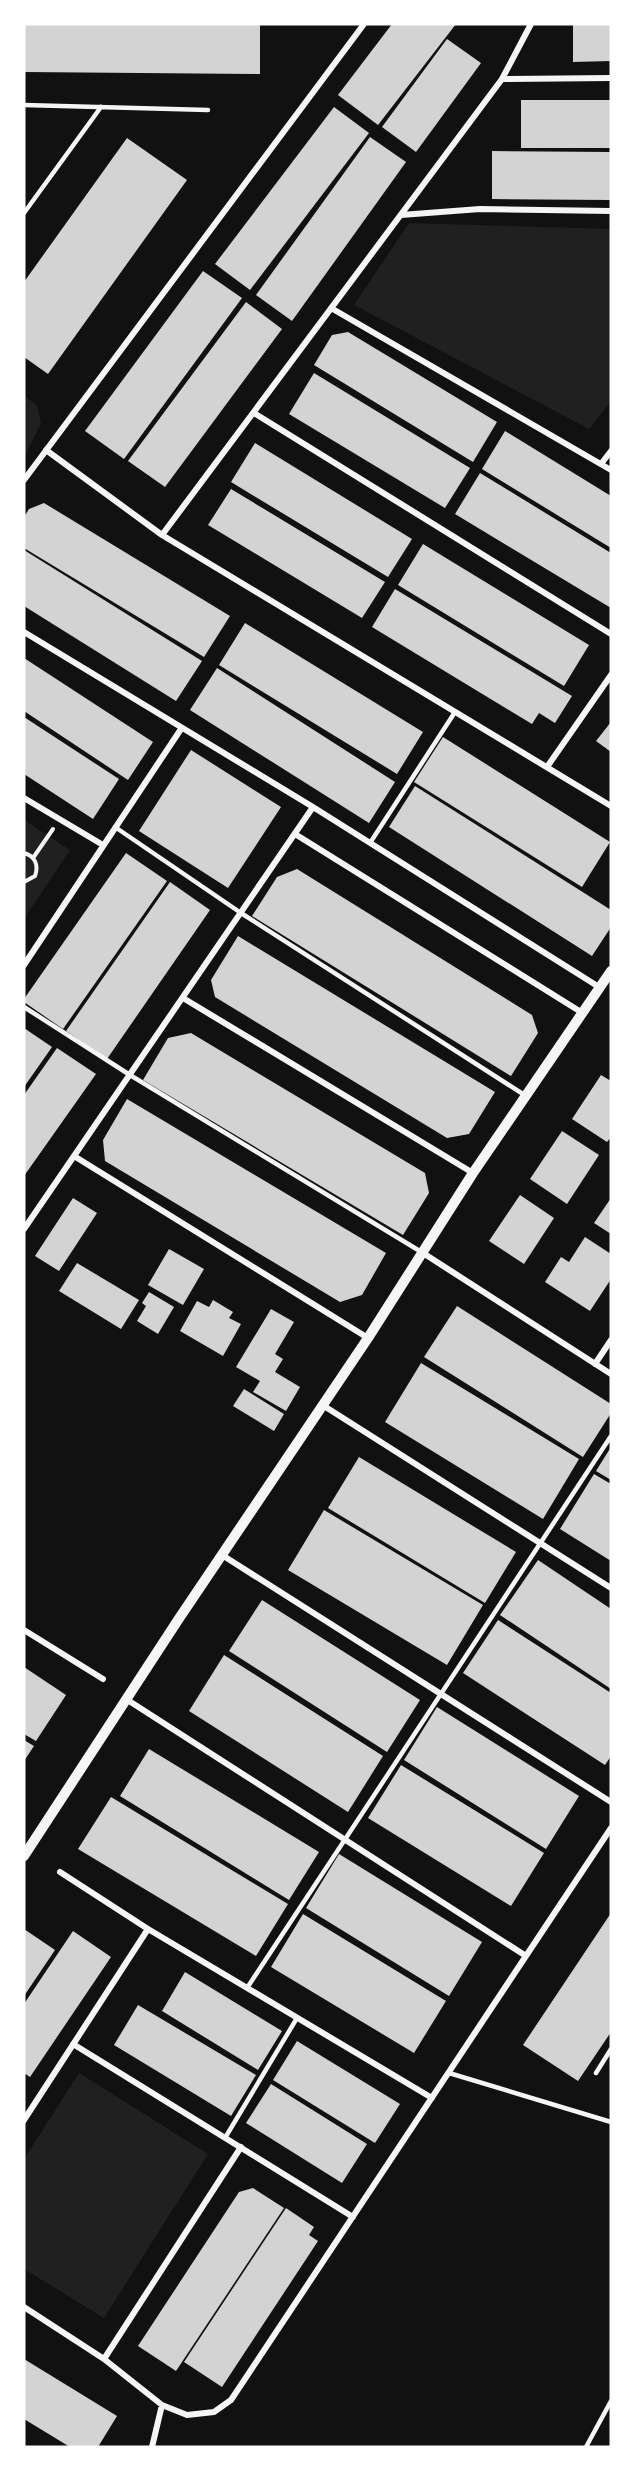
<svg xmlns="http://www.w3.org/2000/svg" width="635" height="2471" font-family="'Fira Sans',sans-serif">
<rect width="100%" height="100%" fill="#111"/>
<path fill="#202020" d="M 409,223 L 611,229 L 611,401 L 589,429 L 354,305 Z
M 24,396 L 37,405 L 41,424 L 24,457 Z
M 24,820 L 70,850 L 24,919 Z
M 79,2073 L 208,2154 L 104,2318 L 24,2269 L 24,2159 Z"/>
<path fill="#d3d3d3" d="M 24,24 L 260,24 L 260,74 L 24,72 Z
M 392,24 L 456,24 L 378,125 L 338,95 Z
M 573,24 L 611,24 L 611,61 L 573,62 Z
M 447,39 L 481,63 L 416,152 L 382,127 Z
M 521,100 L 611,100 L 611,148 L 521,148 Z
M 334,107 L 369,133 L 250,290 L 215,264 Z
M 370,137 L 406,162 L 292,321 L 256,295 Z
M 127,138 L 187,180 L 48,374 L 24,357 L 24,282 Z
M 492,151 L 611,152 L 611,200 L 492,199 Z
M 203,271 L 242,298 L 124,459 L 85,431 Z
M 246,302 L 282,329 L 165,487 L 128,461 Z
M 348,332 L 497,422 L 473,462 L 314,365 L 332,335 Z
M 314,373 L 470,468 L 445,508 L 289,414 Z
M 505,431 L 611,496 L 611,548 L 482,469 Z
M 255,443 L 412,539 L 388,577 L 231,482 Z
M 480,473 L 611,553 L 611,608 L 455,514 Z
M 231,489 L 385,582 L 362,618 L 208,525 Z
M 44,503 L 230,616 L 204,657 L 24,548 L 24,517 L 29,509 Z
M 423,544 L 589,645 L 564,686 L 398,585 Z
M 24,550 L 202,661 L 176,701 L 24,606 Z
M 395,589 L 572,696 L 555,723 L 539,713 L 532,724 L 372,627 Z
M 245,623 L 423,732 L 397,774 L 219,665 Z
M 24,658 L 153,742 L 128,780 L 24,711 Z
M 217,668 L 395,782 L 369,823 L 190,710 Z
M 24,717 L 119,779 L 93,819 L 24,774 Z
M 611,722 L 611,752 L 596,741 Z
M 443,737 L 610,842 L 582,887 L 414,782 Z
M 191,750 L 281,807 L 228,888 L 139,831 Z
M 415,786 L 611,910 L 611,927 L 592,956 L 389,827 Z
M 126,853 L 167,881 L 63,1029 L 24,1002 L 24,999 Z
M 297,869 L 532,1015 L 538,1033 L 511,1076 L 252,916 L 277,877 Z
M 170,882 L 210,910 L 107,1059 L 66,1031 Z
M 238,936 L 495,1092 L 469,1134 L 447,1138 L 215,997 L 211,980 Z
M 24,1028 L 52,1047 L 24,1087 Z
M 191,1033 L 425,1173 L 429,1193 L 403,1235 L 143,1080 L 168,1038 Z
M 57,1048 L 96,1074 L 24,1176 L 24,1095 Z
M 601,1075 L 611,1081 L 611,1137 L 607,1142 L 572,1119 Z
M 127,1099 L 386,1253 L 362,1295 L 340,1302 L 105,1161 L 103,1140 Z
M 562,1131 L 599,1155 L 567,1204 L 530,1179 Z
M 520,1195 L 554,1218 L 524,1264 L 489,1241 Z
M 73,1198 L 97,1213 L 59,1271 L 35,1256 Z
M 611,1198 L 611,1234 L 594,1223 Z
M 585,1237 L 611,1254 L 611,1279 L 590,1311 L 545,1282 L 561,1257 L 569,1262 Z
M 169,1249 L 204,1269 L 183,1305 L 148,1285 Z
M 77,1263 L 139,1300 L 121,1329 L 59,1291 Z
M 149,1292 L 174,1307 L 158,1334 L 137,1321 L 146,1306 L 142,1303 Z
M 213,1300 L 233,1312 L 229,1318 L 241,1324 L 223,1356 L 180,1331 L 197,1301 L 209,1307 Z
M 457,1306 L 611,1404 L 611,1413 L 583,1457 L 424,1357 Z
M 271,1309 L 294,1322 L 275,1354 L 283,1359 L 275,1372 L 300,1387 L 286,1411 L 253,1392 L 260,1381 L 236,1367 Z
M 421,1363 L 579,1459 L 543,1519 L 385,1422 Z
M 244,1389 L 284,1414 L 274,1431 L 233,1406 Z
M 611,1447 L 611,1480 L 596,1471 Z
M 359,1457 L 516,1552 L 485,1603 L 328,1508 Z
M 594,1474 L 611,1484 L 611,1561 L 560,1529 Z
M 324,1510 L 483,1605 L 447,1665 L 288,1570 Z
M 538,1560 L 611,1609 L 611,1689 L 500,1615 Z
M 262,1600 L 420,1700 L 387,1752 L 229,1651 Z
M 498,1620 L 611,1693 L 611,1756 L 605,1765 L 463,1673 Z
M 224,1655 L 383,1756 L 348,1812 L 189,1711 Z
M 24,1667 L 66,1695 L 36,1741 L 24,1734 Z
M 437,1707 L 579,1796 L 546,1849 L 404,1760 Z
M 24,1740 L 34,1746 L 24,1761 Z
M 149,1749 L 319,1852 L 289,1900 L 120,1796 Z
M 401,1765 L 544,1853 L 511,1906 L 368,1818 Z
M 111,1797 L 288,1904 L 256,1956 L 78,1849 Z
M 339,1854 L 482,1942 L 449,1996 L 306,1908 Z
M 611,1913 L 611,2032 L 578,2081 L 523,2045 Z
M 303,1914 L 446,2001 L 414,2053 L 271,1967 Z
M 24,1929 L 55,1950 L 24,1996 Z
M 73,1931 L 111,1957 L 30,2077 L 24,2073 L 24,2004 Z
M 185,1972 L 282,2031 L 258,2070 L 162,2011 Z
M 138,2005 L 256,2075 L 231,2116 L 114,2045 Z
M 297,2041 L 400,2104 L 375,2143 L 273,2080 Z
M 271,2084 L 367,2144 L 342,2183 L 246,2123 Z
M 253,2188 L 284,2208 L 176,2371 L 138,2346 L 239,2192 Z
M 286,2208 L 314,2227 L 309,2235 L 318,2241 L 222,2387 L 184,2362 Z
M 24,2359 L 117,2416 L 98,2447 L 70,2447 L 24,2419 Z"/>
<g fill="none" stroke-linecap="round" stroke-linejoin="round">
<path stroke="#f5f5f5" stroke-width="4" d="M 24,853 C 35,856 39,865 35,876 L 24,882
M 33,858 L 53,829"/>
<path stroke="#f5f5f5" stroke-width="4.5" d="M 24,105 L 208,110
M 24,213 L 101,107
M 115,827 L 241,913 L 526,1096
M 370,843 L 455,712
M 24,1007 L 130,1075 L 423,1253
M 247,1988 L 611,1436
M 449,2073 L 611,2122
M 596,2073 L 611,2049
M 225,2138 L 297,2018
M 586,2447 L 611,2401"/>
<path stroke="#f5f5f5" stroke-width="6" d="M 502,79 L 611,78
M 401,215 L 480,209 L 611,211
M 331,308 L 611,470
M 254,413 L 611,634
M 46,450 L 162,535 L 611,806
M 601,464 L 611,451
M 24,480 L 364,24
M 162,535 L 502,79 L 531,24
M 24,632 L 313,807 L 599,987
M 547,767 L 611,675
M 24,798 L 103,845
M 295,834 L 581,1012
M 24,965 L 181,729
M 183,998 L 473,1173
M 74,1156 L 368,1338
M 24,1229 L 313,807
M 423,1253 L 611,1374
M 595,1364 L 611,1340
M 324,1406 L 611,1588
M 222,1555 L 611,1802
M 24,1630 L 103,1679
M 126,1699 L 526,1956
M 60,1872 L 148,1929 L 432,2098
M 73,2044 L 353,2217
M 24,2120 L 148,1929
M 24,2307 L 104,2359 L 162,2405 L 187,2415 L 214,2412 L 231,2400 L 611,1828
M 104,2359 L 241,2147
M 152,2447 L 162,2405"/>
<path stroke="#f5f5f5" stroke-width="10" d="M 24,1856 L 178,1620 L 368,1338 L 473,1173 L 611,971"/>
</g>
<rect width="635" height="2471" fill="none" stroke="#ffffff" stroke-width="51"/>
</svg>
